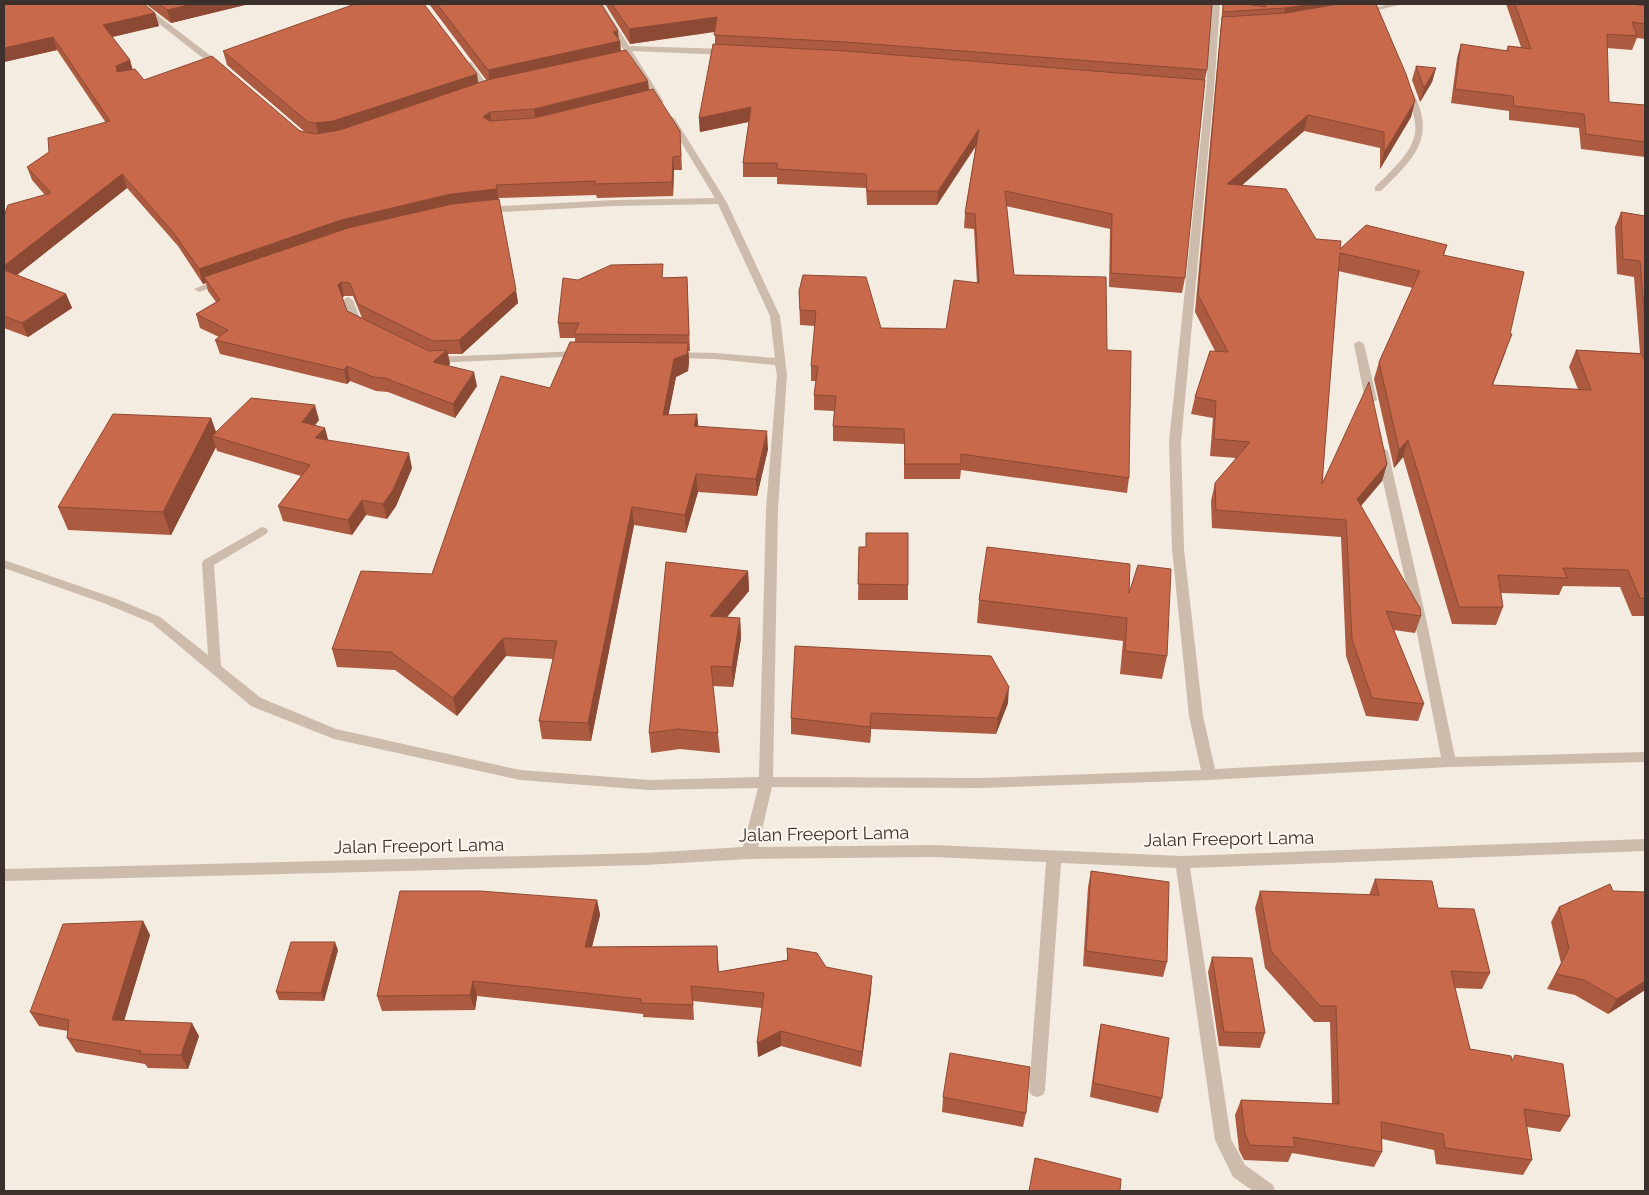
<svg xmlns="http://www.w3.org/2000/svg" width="1649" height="1195" font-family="Raleway,sans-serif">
<rect width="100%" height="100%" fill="#f4ebe1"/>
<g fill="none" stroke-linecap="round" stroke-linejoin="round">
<path fill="#cdbbac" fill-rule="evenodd" d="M 134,4 L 143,4 L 224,66 L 224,70 L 218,70 Z
M 595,4 L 603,4 L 629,46 L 727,49 L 731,52 L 727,55 L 632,51 L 664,102 L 657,104 Z
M 1212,4 L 1220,4 L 1214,90 L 1181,442 L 1184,549 L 1203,716 L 1215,769 L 1441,757 L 1415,623 L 1376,451 L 1382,447 L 1388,451 L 1427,623 L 1455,757 L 1645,752 L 1645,762 L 1449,767 L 1209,780 L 982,788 L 772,787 L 758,847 L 934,845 L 1182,856 L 1645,839 L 1645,851 L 1190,868 L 1231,1139 L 1245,1165 L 1273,1185 L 1275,1191 L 1253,1191 L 1233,1177 L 1215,1140 L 1176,868 L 1061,863 L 1045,1090 L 1043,1095 L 1037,1097 L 1031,1095 L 1029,1090 L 1046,862 L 934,857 L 749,859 L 644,865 L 4,881 L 4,869 L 644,853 L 743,847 L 758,788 L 649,790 L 520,780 L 334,739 L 251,706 L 152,623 L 106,604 L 4,568 L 4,560 L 114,598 L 160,617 L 208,655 L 202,563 L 204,560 L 262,527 L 266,528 L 268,531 L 266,534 L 214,565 L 221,666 L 261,698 L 336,729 L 520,770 L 649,780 L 759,777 L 766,509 L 777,375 L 775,365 L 715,359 L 673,358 L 668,355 L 673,352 L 715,353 L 775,358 L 770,316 L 718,204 L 614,206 L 483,213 L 478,210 L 483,207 L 614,200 L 715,198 L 667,119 L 671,116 L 675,119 L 726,201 L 780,316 L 787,375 L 778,509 L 773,777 L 982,778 L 1201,770 L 1189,716 L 1172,549 L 1169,442 L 1206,90 Z
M 1389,4 L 1403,4 L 1362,14 L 1358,12 Z
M 465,62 L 471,62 L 491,90 L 490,92 L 484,92 L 464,64 Z
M 1408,87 C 1414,90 1415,97 1418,103 C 1434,144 1407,164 1381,191 L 1375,191 L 1375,187 C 1390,171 1419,149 1415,123 C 1414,112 1408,101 1404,90 Z
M 221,278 L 225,279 L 225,283 L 199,292 L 194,289 Z
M 348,297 L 353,300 L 360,319 L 368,323 L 368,327 L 360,327 L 350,321 L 343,300 Z
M 1359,341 L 1364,344 L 1377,400 L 1371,403 L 1365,400 L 1354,344 Z
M 581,351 L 586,354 L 585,356 L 433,363 L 428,360 L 433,357 Z"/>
</g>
<path fill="#ac5a40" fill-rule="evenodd" d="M 4,4 L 155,13 L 159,26 L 112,37 L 130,60 L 132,69 L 144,80 L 305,132 L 227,65 L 223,51 L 478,83 L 487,81 L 429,4 L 601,4 L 618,31 L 618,39 L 620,41 L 621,52 L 648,81 L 649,90 L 680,131 L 682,170 L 674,170 L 673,196 L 597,198 L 596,195 L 498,198 L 518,303 L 462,354 L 448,354 L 450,364 L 448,366 L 477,386 L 455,418 L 388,392 L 376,391 L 350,381 L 347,384 L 220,354 L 215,340 L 219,337 L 200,328 L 196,314 L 216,302 L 208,291 L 206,283 L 203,284 L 178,246 L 127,188 L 17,275 L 66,294 L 72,308 L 28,337 L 4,328 L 4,216 L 45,195 L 32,180 L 27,167 L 106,123 L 57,50 L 4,62 ZM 344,296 L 353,296 L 362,318 L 347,311 L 342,298 Z
M 146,4 L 249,4 L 171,23 Z
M 605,4 L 1212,4 L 1207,70 L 1205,80 L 1185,278 L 1182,293 L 1109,287 L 1110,229 L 1006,206 L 1014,275 L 1107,350 L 1129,478 L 1127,493 L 961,470 L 960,479 L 904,479 L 904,444 L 833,441 L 833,426 L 834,411 L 814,410 L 814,395 L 816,381 L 811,381 L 811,366 L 815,326 L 800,325 L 799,291 L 881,328 L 946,329 L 977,283 L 974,229 L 964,228 L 965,213 L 976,145 L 937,205 L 867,205 L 866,188 L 777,184 L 777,177 L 743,177 L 743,163 L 749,122 L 700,132 L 699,118 L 715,44 L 715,32 L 630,44 Z
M 1223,4 L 1247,4 L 1254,5 L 1253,4 L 1376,4 L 1415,101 L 1411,117 L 1380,169 L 1380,148 L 1304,131 L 1242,185 L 1316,239 L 1340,249 L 1447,245 L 1444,255 L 1506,351 L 1493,385 L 1578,389 L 1569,367 L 1576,350 L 1640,353 L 1634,277 L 1617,274 L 1615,227 L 1621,212 L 1645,216 L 1645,359 L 1644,359 L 1645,361 L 1645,616 L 1632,616 L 1620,587 L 1563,586 L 1559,595 L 1501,593 L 1503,607 L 1496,625 L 1452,624 L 1403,457 L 1394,468 L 1374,379 L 1379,362 L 1413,288 L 1338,271 L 1322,484 L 1387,464 L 1382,481 L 1361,506 L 1421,616 L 1415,633 L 1394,630 L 1424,704 L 1418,721 L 1366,716 L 1346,656 L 1341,537 L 1212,528 L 1211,501 L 1215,483 L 1236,458 L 1210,456 L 1213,418 L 1191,414 L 1195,397 L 1215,351 L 1195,312 L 1220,33 L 1221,24 L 1222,12 Z
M 1506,4 L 1645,4 L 1645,39 L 1637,38 L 1632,50 L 1607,48 L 1609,102 L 1645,105 L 1645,157 L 1581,149 L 1579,128 L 1509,120 L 1509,111 L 1451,103 L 1457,58 L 1461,44 L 1506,51 L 1508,46 L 1521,47 Z
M 1416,66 L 1436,68 L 1432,82 L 1420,102 L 1412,80 Z
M 687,277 L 690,351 L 688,351 L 689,361 L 688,371 L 676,377 L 668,415 L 697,414 L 698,426 L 768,449 L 757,496 L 698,492 L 686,533 L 634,525 L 591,741 L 542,739 L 539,721 L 553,659 L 506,656 L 457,716 L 395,670 L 337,667 L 332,649 L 432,574 L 550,388 L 575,342 L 575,338 L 560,338 L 558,323 L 578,280 Z
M 211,418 L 216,432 L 319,420 L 315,425 L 328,440 L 412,468 L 396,506 L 387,519 L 366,515 L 352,535 L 283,521 L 278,506 L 301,476 L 217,451 L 216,447 L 171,535 L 68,530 L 58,507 Z
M 859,547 L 908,585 L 908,600 L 858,600 Z
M 748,571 L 749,591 L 727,617 L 740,618 L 741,638 L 733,687 L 713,686 L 720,753 L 680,749 L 651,753 L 649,733 Z
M 1129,593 L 1167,656 L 1162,679 L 1120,674 L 1123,641 L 977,623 L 979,600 Z
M 1008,703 L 996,734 L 871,729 L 870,743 L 791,734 L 791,718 Z
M 1091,871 L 1167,962 L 1163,977 L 1083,966 L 1088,887 Z
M 1375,879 L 1438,908 L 1490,973 L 1482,989 L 1455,988 L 1470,1049 L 1512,1061 L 1570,1116 L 1560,1132 L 1527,1127 L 1532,1160 L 1523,1175 L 1436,1164 L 1434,1150 L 1382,1139 L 1382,1152 L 1374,1167 L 1292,1153 L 1288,1162 L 1244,1160 L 1239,1150 L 1235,1115 L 1241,1100 L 1332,1104 L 1330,1022 L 1314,1022 L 1265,968 L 1255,908 L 1260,891 L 1369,895 Z
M 597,900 L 600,915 L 592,947 L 717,946 L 719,972 L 787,960 L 787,948 L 826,967 L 871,991 L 861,1067 L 781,1046 L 758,1057 L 762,1008 L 693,1001 L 694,1020 L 643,1017 L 643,1014 L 477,996 L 475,1010 L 382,1011 L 377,996 Z
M 1559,907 L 1645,990 L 1608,1014 L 1575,995 L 1547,989 L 1561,963 L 1551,922 Z
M 143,921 L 150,935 L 124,1021 L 199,1036 L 188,1069 L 148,1068 L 145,1064 L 76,1052 L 67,1038 L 68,1031 L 39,1026 L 30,1012 Z
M 338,950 L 324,1001 L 279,1000 L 276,992 Z
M 1212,957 L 1265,1033 L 1260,1048 L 1219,1046 L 1208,972 Z
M 1101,1024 L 1162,1098 L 1158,1113 L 1090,1097 L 1098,1039 Z
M 943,1097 L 1026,1113 L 1023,1127 L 942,1112 Z"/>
<path fill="#8c4a34" d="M 192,4 L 249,4 L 171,23 L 167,10 Z
M 1312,4 L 1367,4 L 1283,20 L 1285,8 Z
M 155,13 L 159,26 L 108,38 L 103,25 Z
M 717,17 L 718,31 L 630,44 L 629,29 Z
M 618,31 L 619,42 L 620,41 L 621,56 L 490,85 L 488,70 L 613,32 Z
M 53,37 L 57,50 L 4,62 L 4,48 Z
M 130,60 L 134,74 L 117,72 L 116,66 Z
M 1436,68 L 1432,82 L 1420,102 L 1424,88 Z
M 477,74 L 479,88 L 319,138 L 316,123 Z
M 648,81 L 649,95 L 536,122 L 534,109 Z
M 1415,101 L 1411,117 L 1380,169 L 1384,153 Z
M 751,107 L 752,121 L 700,132 L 699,118 Z
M 490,112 L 492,125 L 483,117 Z
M 1308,115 L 1304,131 L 1224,201 L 1227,184 Z
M 979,129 L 978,143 L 937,205 L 938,191 Z
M 673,157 L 674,170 L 673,196 L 672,182 Z
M 122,174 L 127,188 L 7,283 L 4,275 L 4,266 Z
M 497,189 L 499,203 L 204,277 L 206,283 L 203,284 L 199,269 L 341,220 L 451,194 Z
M 341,282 L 344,296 L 341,299 L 338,285 Z
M 516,290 L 518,303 L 462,354 L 459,340 Z
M 66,294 L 72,308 L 28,337 L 22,323 Z
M 688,343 L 689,361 L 688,371 L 676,377 L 665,433 L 663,415 L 674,359 Z
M 447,350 L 450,364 L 436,376 L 433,362 Z
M 347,366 L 350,381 L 347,384 L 344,370 Z
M 474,372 L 477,386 L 455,418 L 453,404 Z
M 315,405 L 319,420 L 306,437 L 302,422 Z
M 697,414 L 699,432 L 694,426 Z
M 211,418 L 218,438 L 212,436 L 216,447 L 171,535 L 163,512 Z
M 325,428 L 329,443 L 315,438 Z
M 767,431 L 768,449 L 757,496 L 756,479 Z
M 1408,440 L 1403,457 L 1394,468 L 1399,450 Z
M 409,453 L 412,468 L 396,506 L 387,519 L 383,504 Z
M 1387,464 L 1382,481 L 1352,516 L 1357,499 Z
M 696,474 L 698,492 L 686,533 L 685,515 Z
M 362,500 L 366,515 L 352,535 L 348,520 Z
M 632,507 L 634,525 L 591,741 L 588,723 Z
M 748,571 L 749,591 L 711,636 L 710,616 Z
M 740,618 L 741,638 L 733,687 L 732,667 Z
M 503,638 L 506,656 L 457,716 L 453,698 Z
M 1009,687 L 1008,703 L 996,734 L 998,718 Z
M 871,713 L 871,729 L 870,743 L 870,727 Z
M 597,900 L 600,915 L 588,962 L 585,947 Z
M 143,921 L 150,935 L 120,1034 L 112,1020 Z
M 335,942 L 338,950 L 324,1001 L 321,993 Z
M 872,976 L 871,991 L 861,1067 L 862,1052 Z
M 473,981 L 477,996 L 475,1010 L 470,995 Z
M 1645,981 L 1645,990 L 1608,1014 L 1617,999 Z
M 192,1023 L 199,1036 L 188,1069 L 181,1055 Z
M 781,1031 L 781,1046 L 758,1057 L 757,1043 Z"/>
<path fill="#c8694b" stroke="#8c4a34" d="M 4,4 L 144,4 L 155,13 L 103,25 L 130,60 L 116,66 L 117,72 L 135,69 L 144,80 L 212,56 L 300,131 L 316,134 L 340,130 L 487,80 L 626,50 L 648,81 L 534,109 L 490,112 L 483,117 L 490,121 L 534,118 L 653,89 L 680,131 L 681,156 L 673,157 L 672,182 L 595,184 L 595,181 L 496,185 L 497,189 L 451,194 L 341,220 L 199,269 L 173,232 L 122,174 L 4,266 L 4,216 L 8,205 L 51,193 L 27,167 L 49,152 L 48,138 L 110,121 L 53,37 L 4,48 Z
M 159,4 L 192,4 L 167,10 Z
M 355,4 L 424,4 L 477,74 L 333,121 L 316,123 L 308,122 L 223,51 Z
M 437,4 L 601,4 L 618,31 L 613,32 L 620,41 L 488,70 Z
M 612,4 L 1212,4 L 1207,70 L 846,42 L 714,35 L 717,17 L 629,29 Z
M 1223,4 L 1247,4 L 1266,7 L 1264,4 L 1312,4 L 1285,8 L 1223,12 Z
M 1338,4 L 1376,4 L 1406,74 L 1415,101 L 1384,153 L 1384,132 L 1308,115 L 1227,184 L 1286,189 L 1316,239 L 1341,241 L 1340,249 L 1366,225 L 1447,245 L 1443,255 L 1524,272 L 1510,334 L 1512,334 L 1492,385 L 1591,390 L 1576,350 L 1642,354 L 1645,361 L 1645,599 L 1640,598 L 1628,570 L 1563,568 L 1567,578 L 1498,575 L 1503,607 L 1459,607 L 1408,440 L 1399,450 L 1379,362 L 1420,271 L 1340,253 L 1322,484 L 1369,382 L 1387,464 L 1357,499 L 1420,608 L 1421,616 L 1386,611 L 1424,704 L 1372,698 L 1352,639 L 1346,520 L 1216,510 L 1215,483 L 1250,442 L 1214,439 L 1216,401 L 1195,397 L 1210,351 L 1228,352 L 1198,295 L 1222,17 L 1286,13 Z
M 1515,4 L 1633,4 L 1645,6 L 1645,24 L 1632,22 L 1637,36 L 1607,34 L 1609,102 L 1645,105 L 1645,142 L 1586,134 L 1584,114 L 1514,106 L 1513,96 L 1455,89 L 1461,44 L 1508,51 L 1508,46 L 1531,49 Z
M 713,44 L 846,51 L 1205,80 L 1185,278 L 1111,273 L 1112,214 L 1005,191 L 1014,275 L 1106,277 L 1107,350 L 1131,351 L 1129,478 L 961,454 L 961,464 L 905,464 L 904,429 L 833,426 L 836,396 L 814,395 L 818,366 L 811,366 L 816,311 L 800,310 L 799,291 L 803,275 L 866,277 L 881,328 L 946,329 L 954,280 L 979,283 L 975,214 L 965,213 L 979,129 L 938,191 L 867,191 L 866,174 L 777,169 L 777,163 L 743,163 L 751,107 L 699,118 Z
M 1416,66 L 1436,68 L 1424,88 Z
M 499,199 L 516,290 L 459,340 L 433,341 L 358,304 L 350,283 L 341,282 L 338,285 L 347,311 L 429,351 L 447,350 L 433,362 L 474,372 L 453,404 L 385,378 L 373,377 L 347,366 L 344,370 L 215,340 L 228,330 L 196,314 L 220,300 L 204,277 L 348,228 L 452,204 Z
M 1621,212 L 1645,216 L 1645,321 L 1640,261 L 1623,259 Z
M 663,264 L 662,278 L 687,277 L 689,335 L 574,334 L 579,323 L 558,323 L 563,278 L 578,280 L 611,265 Z
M 4,270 L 66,294 L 22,323 L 4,316 Z
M 570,342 L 688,343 L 687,354 L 674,359 L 663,415 L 697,414 L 694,426 L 767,431 L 756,479 L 696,474 L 685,515 L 632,507 L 588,723 L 539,721 L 557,641 L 503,638 L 453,698 L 391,652 L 332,649 L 361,571 L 432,574 L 501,376 L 550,388 Z
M 251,398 L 315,405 L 302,422 L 325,428 L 315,438 L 409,453 L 393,490 L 383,504 L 362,500 L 348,520 L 278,506 L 310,465 L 212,436 Z
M 113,414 L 211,418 L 163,512 L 58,507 Z
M 866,533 L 908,533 L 908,585 L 858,584 L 859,547 L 866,547 Z
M 987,547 L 1130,564 L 1129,593 L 1138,565 L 1171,569 L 1167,656 L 1125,651 L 1127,618 L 979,600 Z
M 666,562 L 748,571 L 710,616 L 740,618 L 732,667 L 711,666 L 718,733 L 678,729 L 649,733 Z
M 795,646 L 991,656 L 1009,687 L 998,718 L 871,713 L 870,727 L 791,718 Z
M 1091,871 L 1169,882 L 1167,962 L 1086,951 Z
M 1375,879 L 1432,881 L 1438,908 L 1474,909 L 1490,973 L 1451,971 L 1470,1049 L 1511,1056 L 1512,1061 L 1515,1055 L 1563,1064 L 1570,1116 L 1524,1109 L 1532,1160 L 1445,1148 L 1443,1134 L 1381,1122 L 1382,1152 L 1293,1137 L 1295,1147 L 1250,1145 L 1245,1134 L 1241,1100 L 1339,1104 L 1336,1006 L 1320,1006 L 1271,951 L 1260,891 L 1379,895 Z
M 1610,884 L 1613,891 L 1645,892 L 1645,981 L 1617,999 L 1584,980 L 1556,974 L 1569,948 L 1559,907 Z
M 400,891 L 480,891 L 597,900 L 585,947 L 717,946 L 718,972 L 788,960 L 787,948 L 817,953 L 826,967 L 872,976 L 862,1052 L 781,1031 L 757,1043 L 764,993 L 691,986 L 693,1005 L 641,1003 L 641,999 L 473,981 L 470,995 L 377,996 Z
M 143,921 L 112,1020 L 192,1023 L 181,1055 L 140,1054 L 141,1051 L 67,1038 L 69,1020 L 30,1012 L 63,924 Z
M 291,942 L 335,942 L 321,993 L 276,992 Z
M 1212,957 L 1252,958 L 1265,1033 L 1224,1032 Z
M 1101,1024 L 1169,1038 L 1162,1098 L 1093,1083 Z
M 950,1053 L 1030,1067 L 1026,1113 L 943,1097 Z
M 1035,1158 L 1121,1179 L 1120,1191 L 1029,1191 Z"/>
<g text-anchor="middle" stroke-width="4.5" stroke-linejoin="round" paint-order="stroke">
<g font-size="18" fill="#3b302b" stroke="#fbf5ee">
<text transform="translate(824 834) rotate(-1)" y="6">Jalan Freeport Lama</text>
<text transform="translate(1229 839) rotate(-1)" y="6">Jalan Freeport Lama</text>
<text transform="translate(419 846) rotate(-1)" y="6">Jalan Freeport Lama</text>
</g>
</g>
<rect width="1649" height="1195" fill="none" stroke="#3b302b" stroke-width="10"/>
</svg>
